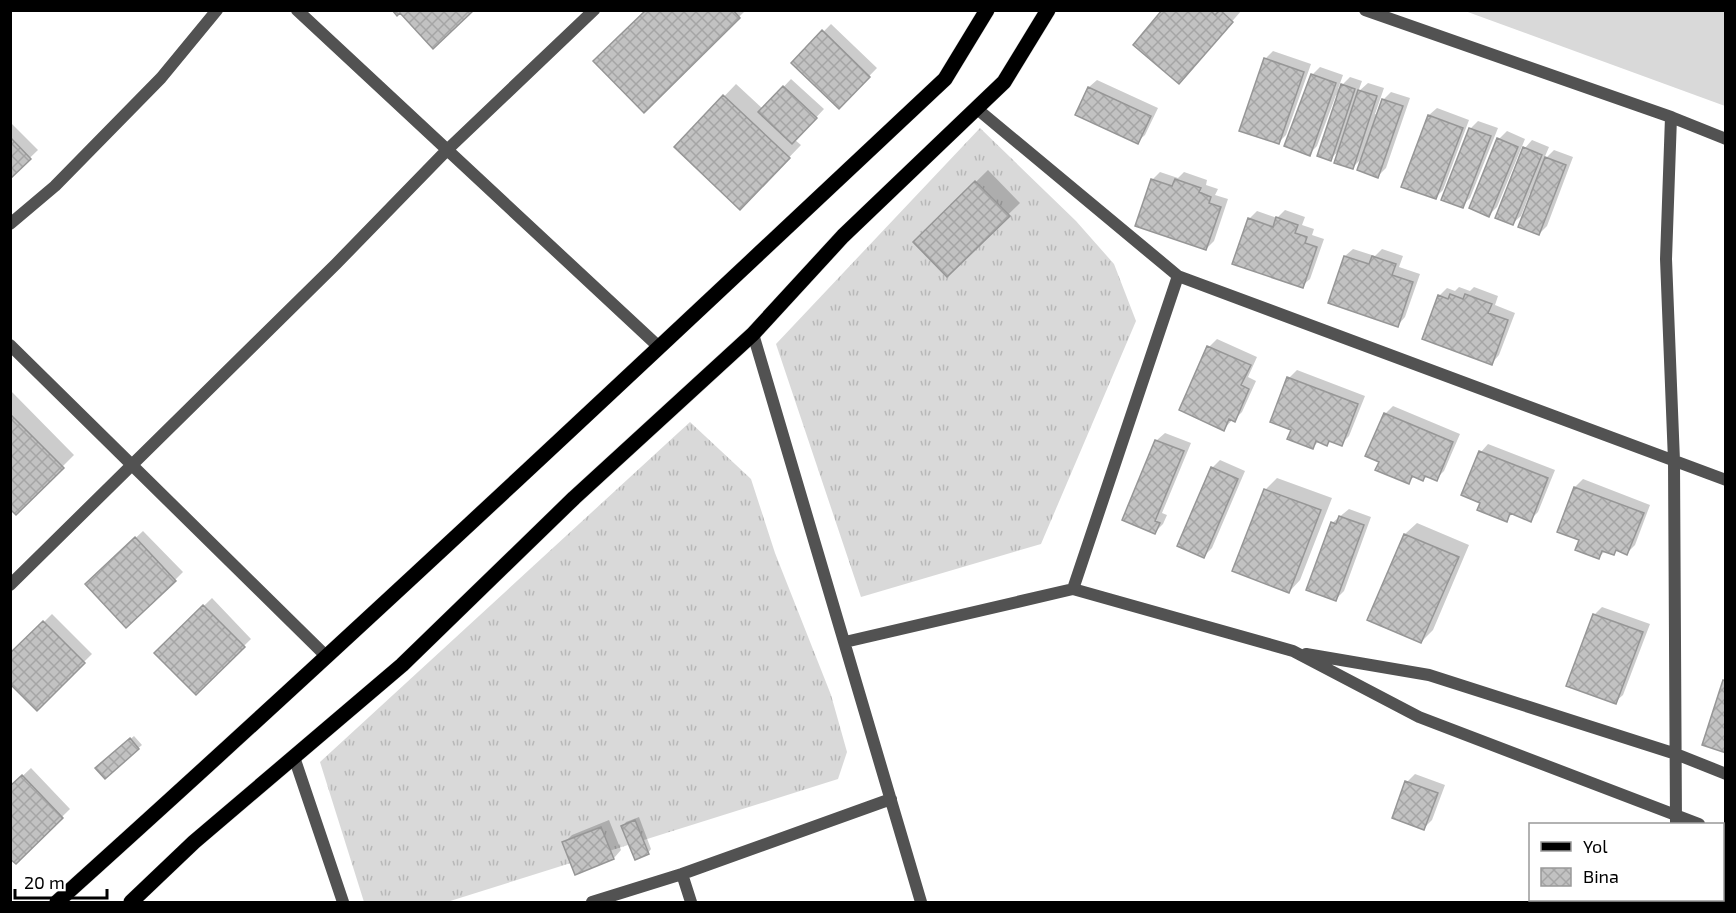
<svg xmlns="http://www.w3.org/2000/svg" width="1736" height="913" font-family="'Exo 2',sans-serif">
<defs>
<pattern id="grass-tufts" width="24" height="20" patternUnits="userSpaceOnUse" patternTransform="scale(1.5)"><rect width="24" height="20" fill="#d9d9d9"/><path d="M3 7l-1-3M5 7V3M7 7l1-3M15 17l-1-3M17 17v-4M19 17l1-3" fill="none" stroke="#b8b8b8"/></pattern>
<pattern id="building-cross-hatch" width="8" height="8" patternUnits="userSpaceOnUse" patternTransform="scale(1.5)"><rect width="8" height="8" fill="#c2c2c2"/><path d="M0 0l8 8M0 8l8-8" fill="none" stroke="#a5a5a5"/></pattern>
</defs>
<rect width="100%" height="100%" fill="#fff"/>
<path fill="url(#grass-tufts)" d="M 980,128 L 1076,221 L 1114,264 L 1136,321 L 1041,544 L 861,597 L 776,344 Z
M 690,422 L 751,479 L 775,553 L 831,695 L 847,752 L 838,779 L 447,902 L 364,902 L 320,762 Z"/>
<path fill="#d9d9d9" d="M 1465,11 L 1725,11 L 1725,106 Z"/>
<path fill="#0003" d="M 647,10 L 746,10 L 644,111 Z
M 1164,10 L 1242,10 L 1179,82 Z
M 831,24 L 877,68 L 839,107 L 793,63 Z
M 1273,51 L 1311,64 L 1286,135 L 1278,143 L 1265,59 Z
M 1320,67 L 1343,75 L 1338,89 L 1350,77 L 1362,81 L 1358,92 L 1368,83 L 1384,88 L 1375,114 L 1378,115 L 1383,100 L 1391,92 L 1410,98 L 1386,168 L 1378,176 L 1364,156 L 1353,167 L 1341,149 L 1330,159 L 1338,96 L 1336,95 L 1317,146 L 1309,154 L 1312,75 Z
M 791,79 L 824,109 L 795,140 L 801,145 L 752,196 L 676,147 L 736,84 L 763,109 Z
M 1097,80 L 1158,108 L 1145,135 L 1137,142 L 1077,114 L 1089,87 Z
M 1437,108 L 1469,120 L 1443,190 L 1435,198 L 1403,186 L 1429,115 Z
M 1478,121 L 1498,128 L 1470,198 L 1462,206 L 1470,129 Z
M 10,122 L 38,150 L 10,177 Z
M 1507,131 L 1525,139 L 1497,207 L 1489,215 L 1499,139 Z
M 1532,140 L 1549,147 L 1543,161 L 1554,150 L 1573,157 L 1547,226 L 1539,234 L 1533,194 L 1530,193 L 1521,216 L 1513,223 L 1525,148 Z
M 988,170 L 1020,203 L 947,274 L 915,242 Z
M 1160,172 L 1178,178 L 1184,172 L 1207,180 L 1206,185 L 1218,189 L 1215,195 L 1228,199 L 1214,241 L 1206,249 L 1152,180 Z
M 1285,210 L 1305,217 L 1302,225 L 1314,229 L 1312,235 L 1324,239 L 1310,279 L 1302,286 L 1249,219 L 1257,211 L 1277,218 Z
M 1353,249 L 1375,256 L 1382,249 L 1403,256 L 1399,267 L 1420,274 L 1405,317 L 1398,325 L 1345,256 Z
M 1459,287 L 1470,291 L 1474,287 L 1498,296 L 1495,305 L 1515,313 L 1499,355 L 1492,363 L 1439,296 L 1447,288 L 1455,291 Z
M 1217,339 L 1257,357 L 1248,377 L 1256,381 L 1242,412 L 1234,420 L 1233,419 L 1224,429 L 1209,347 Z
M 1297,370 L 1365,396 L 1349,436 L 1341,444 L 1331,440 L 1327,444 L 1319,441 L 1312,448 L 1293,429 L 1289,378 Z
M 10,390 L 74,455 L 16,513 L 10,507 Z
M 1393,406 L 1460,434 L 1444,471 L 1436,479 L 1427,475 L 1423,479 L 1415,476 L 1408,482 L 1380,461 L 1385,414 Z
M 1165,433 L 1191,443 L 1162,513 L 1167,515 L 1163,524 L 1155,532 L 1124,519 L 1157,440 Z
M 1488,444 L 1555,470 L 1538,512 L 1530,520 L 1513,513 L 1506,520 L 1482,502 L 1463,495 L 1481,452 Z
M 1220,460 L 1245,471 L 1212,548 L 1204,556 L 1212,468 Z
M 1277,478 L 1332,498 L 1300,580 L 1289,592 L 1234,571 L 1266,489 Z
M 1583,479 L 1650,505 L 1635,545 L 1627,553 L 1618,550 L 1614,553 L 1606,550 L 1599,557 L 1581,539 L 1559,531 L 1575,487 Z
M 1349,509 L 1371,517 L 1344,591 L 1336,599 L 1332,523 Z
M 1417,523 L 1469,545 L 1433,630 L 1421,642 L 1369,619 L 1405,534 Z
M 143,531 L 183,572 L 175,580 L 87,584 Z
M 212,598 L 251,639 L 196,693 L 156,653 Z
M 1602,607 L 1650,624 L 1623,695 L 1615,702 L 1594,615 Z
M 52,614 L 92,654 L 37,708 L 10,656 Z
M 134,736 L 142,745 L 105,777 L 101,764 Z
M 31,768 L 70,809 L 16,862 L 10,788 Z
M 1415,774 L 1445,785 L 1432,820 L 1424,828 L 1394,817 L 1407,782 Z
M 639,817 L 651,849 L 648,853 L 623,826 L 626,822 Z
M 609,820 L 621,850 L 614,858 L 576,873 L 564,843 L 572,835 Z
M 1557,900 L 1625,900 L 1624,902 L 1565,902 Z"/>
<path fill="url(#building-cross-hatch)" stroke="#969696" stroke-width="1.5" d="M 392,10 L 474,10 L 433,49 L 400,13 L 397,16 Z
M 646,10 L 733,10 L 740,18 L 644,113 L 593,61 Z
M 1162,10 L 1210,10 L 1215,15 L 1220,10 L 1233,22 L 1179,84 L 1133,45 Z
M 822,30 L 870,77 L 839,109 L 791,63 Z
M 1264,58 L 1304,72 L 1279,144 L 1239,131 Z
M 1311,74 L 1336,83 L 1310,156 L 1284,146 Z
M 1341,84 L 1355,89 L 1331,161 L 1317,156 Z
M 783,86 L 817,118 L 792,144 L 758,112 Z
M 1088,87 L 1151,116 L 1138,144 L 1075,115 Z
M 1358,90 L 1377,96 L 1353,169 L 1334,163 Z
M 723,95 L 790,158 L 740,210 L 674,147 Z
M 1382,99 L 1403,106 L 1378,178 L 1357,170 Z
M 1428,115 L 1463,128 L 1436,199 L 1401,187 Z
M 1469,128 L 1491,136 L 1463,208 L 1441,200 Z
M 10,137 L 31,159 L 10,179 Z
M 1497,138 L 1518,147 L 1489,217 L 1469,208 Z
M 1523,147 L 1542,155 L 1513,225 L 1495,218 Z
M 1545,157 L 1566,165 L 1539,235 L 1518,227 Z
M 1151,179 L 1172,186 L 1175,179 L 1201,188 L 1199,192 L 1211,197 L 1209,203 L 1221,207 L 1206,250 L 1135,226 Z
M 975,181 L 1010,216 L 947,277 L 913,242 Z
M 1276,217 L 1298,225 L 1295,233 L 1307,237 L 1305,243 L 1317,247 L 1303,288 L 1232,264 L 1248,218 L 1273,227 Z
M 1344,256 L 1369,264 L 1372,256 L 1396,264 L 1392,275 L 1413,282 L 1398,327 L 1328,303 Z
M 1450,294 L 1463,299 L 1465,294 L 1492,304 L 1488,313 L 1508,320 L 1492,365 L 1422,339 L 1438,295 L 1448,299 Z
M 1207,346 L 1251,365 L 1241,385 L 1249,389 L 1235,422 L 1229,419 L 1224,431 L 1179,410 Z
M 1287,377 L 1358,404 L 1342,446 L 1329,441 L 1327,446 L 1316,441 L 1313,449 L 1287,439 L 1291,430 L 1270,422 Z
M 1384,413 L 1453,442 L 1437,481 L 1425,476 L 1423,481 L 1412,476 L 1409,484 L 1375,470 L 1379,462 L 1365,456 Z
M 10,414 L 64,468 L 16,515 L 10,509 Z
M 1155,440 L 1184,451 L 1155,521 L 1160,523 L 1155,534 L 1122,520 Z
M 1479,451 L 1548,478 L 1531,522 L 1510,513 L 1507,522 L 1477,510 L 1480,503 L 1461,495 Z
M 1211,467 L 1238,479 L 1204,558 L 1177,546 Z
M 1574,487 L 1644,513 L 1627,555 L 1616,550 L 1614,555 L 1602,551 L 1599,559 L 1575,550 L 1579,540 L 1557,532 Z
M 1264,489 L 1321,510 L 1289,593 L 1232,571 Z
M 1339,516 L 1364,525 L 1336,601 L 1306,590 L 1331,522 L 1336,524 Z
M 1404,534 L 1459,557 L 1421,643 L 1367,620 Z
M 135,537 L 176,581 L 126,628 L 85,584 Z
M 203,605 L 245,647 L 196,695 L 154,653 Z
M 1593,614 L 1643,632 L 1616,704 L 1566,686 Z
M 43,621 L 85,663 L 37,711 L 10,684 L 10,653 Z
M 1723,680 L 1726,681 L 1726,753 L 1702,745 Z
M 130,738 L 139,749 L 105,779 L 95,768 Z
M 22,775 L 63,818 L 16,864 L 10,859 L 10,786 Z
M 1405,781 L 1438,793 L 1424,830 L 1392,818 Z
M 635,820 L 649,854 L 635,860 L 621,826 Z
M 601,827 L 614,859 L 575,875 L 562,842 Z
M 1552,900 L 1621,900 L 1620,902 L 1561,902 Z"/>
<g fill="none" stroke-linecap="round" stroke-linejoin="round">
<g stroke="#dbdbdb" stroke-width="16">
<path id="primary" d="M 57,902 C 357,632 651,355 945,79 L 987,10
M 131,902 L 194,842 L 402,665 L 574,498 L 753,334 L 843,236 L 1004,82 L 1048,10"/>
</g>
<path stroke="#525252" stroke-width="12" d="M 10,224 L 55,186 L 161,78 L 217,10"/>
<path stroke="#525252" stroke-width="12" d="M 297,10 L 659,347
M 1365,10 L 1671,117 L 1666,259 L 1674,461 L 1676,824
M 976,108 L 1178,276 L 1726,480
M 1671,117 L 1726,139
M 753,334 L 921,902
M 10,345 L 327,657
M 10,585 L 336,264 L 447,150 L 594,10
M 1073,589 L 1178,276
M 845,642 L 1073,589 L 1293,651 L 1419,717 L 1699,824
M 1306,654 L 1429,675 L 1676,754 L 1726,774
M 294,757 L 343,902
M 1722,834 L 1726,835
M 682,874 L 691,902
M 1684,900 L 1685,902
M 592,902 L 682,874 L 891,799"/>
<use href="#primary" stroke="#000" stroke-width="15"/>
</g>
<rect width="1736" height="913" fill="none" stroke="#000000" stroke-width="24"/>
<rect x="1529" y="823" width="195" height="78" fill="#ffffff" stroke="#999999" stroke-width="1.5"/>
<rect x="1541" y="842" width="30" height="9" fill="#000000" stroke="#999999" stroke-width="1.5"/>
<text x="1583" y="853" font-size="18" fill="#000000">Yol</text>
<rect x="1541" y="868" width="30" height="18" fill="url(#building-cross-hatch)" stroke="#999999" stroke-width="1.5"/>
<text x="1583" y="883" font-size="18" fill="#000000">Bina</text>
<path d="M15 889v9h92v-9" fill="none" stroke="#000000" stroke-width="3"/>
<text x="24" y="889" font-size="18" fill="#000000" stroke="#ffffff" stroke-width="4.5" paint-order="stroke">20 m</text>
</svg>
